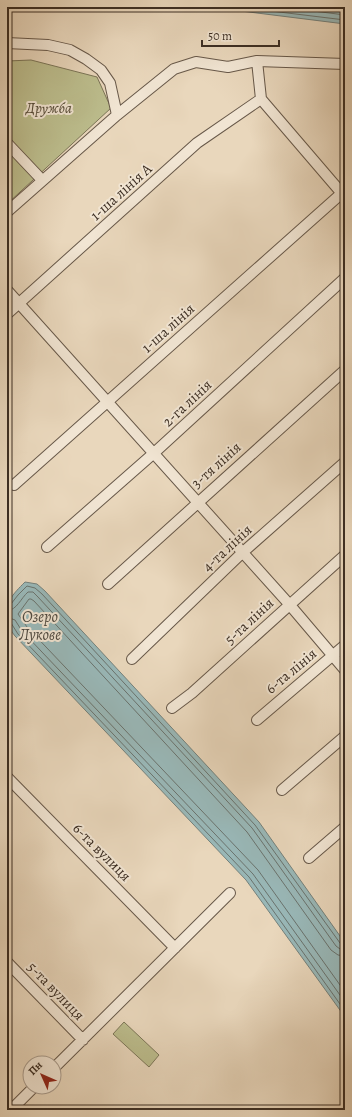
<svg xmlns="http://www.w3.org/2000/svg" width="352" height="1117" font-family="Alegreya,serif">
<rect width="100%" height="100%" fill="#e9d7bc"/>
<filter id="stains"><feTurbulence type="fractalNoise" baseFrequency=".005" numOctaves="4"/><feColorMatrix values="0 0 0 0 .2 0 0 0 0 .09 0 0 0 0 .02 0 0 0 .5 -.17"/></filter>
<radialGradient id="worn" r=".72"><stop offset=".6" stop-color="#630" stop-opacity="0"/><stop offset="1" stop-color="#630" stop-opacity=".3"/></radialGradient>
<path fill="#bcbd8d" stroke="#7c7658" d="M 31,60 L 97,77 L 111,108 L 7,204 L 7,61 Z
M 124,1022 L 159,1055 L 149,1067 L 113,1034 Z"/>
<path fill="#99b8b8" stroke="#74817c" d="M 187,7 L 345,7 L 345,24 L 241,11 Z
M 25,582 L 37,584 L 45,591 L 259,822 L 345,943 L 345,1017 L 246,880 L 15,636 C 12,632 8,627 7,622 C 3,604 13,594 25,582 Z"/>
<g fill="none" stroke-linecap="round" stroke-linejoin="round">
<path stroke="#6a736e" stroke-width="1" d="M 238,7 L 345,20
M 282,7 L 345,15
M 7,606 L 11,604 L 18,595 L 27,586 L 35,588 L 42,594 L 255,825 L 340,943 L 345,945
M 7,611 C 17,610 21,598 28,592 L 33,592 L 38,597 L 252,828 L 336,946 L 340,949 L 345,950
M 7,617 L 15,620 L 22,631 L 253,874 L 345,1002
M 7,622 L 11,623 L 18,634 L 249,877 L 345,1011
M 345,956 L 338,955 L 331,950 L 247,832 L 34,601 L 31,599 L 29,599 L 18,614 L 27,627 L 258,870 L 345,992"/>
<g stroke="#675849" stroke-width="12">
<path id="street" d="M 7,43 L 48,45 L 70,50 L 86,59 L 101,70 L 110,83 L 117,115
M 257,61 L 261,99 L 345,197
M 7,143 L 42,180
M 7,212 L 117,115 L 174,69 L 196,62 L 228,67 L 257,61 L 345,64
M 7,290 L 289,604 L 345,670
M 7,314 L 197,143 L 261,99
M 14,485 L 342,193
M 47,547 L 154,453 L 345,278
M 108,584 L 345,370
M 132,659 L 242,553 L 345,462
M 172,708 L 192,693 L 345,555
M 257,720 L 345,645
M 7,777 L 175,948
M 282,790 L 345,736
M 309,858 L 345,827
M 7,962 L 83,1040
M 54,1068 L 230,893
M 11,1110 L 34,1087"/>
</g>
<use href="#street" stroke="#f1e5d3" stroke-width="10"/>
</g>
<g text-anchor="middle" stroke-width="4" stroke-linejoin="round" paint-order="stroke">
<g font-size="15" font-style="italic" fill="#564b38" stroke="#f1e5d3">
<text x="49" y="113">Дружба</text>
</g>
<g font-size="15" fill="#3c2e23" stroke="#f1e5d3">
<text transform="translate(121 192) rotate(-42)" y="5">1-ша лінія А</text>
<text transform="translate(168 328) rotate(-42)" y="5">1-ша лінія</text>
<text transform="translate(187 403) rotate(-43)" y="5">2-га лінія</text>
<text transform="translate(216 465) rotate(-42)" y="5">3-тя лінія</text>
<text transform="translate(227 548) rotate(-43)" y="5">4-та лінія</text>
<text transform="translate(249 621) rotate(-43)" y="5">5-та лінія</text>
<text transform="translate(291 671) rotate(-40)" y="5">6-та лінія</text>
<text transform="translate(102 852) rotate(45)" y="5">6-та вулиця</text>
<text transform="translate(56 991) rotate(46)" y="5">5-та вулиця</text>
</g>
<g font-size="16" font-style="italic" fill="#4f4a41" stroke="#f1e5d3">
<text x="40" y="622">Озеро<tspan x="40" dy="18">Лукове</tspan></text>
</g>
</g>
<rect width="352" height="1117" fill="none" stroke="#e9d7bc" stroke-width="24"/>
<rect x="8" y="8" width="336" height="1101" fill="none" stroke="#3c2e23" stroke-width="2"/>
<rect x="12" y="12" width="328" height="1093" fill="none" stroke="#3c2e23"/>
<g transform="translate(42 1075) rotate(315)"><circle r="19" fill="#f1e5d3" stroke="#a99c8d"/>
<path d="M0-3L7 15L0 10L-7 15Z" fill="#8f2418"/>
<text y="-6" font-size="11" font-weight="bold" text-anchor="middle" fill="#3c2e23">Пн</text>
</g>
<path d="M202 40v6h77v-6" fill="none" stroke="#3c2e23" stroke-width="2"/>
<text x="208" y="40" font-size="12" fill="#3c2e23" stroke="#f1e5d3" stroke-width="3" paint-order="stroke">50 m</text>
<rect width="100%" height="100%" filter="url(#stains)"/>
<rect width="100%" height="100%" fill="url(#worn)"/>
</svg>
